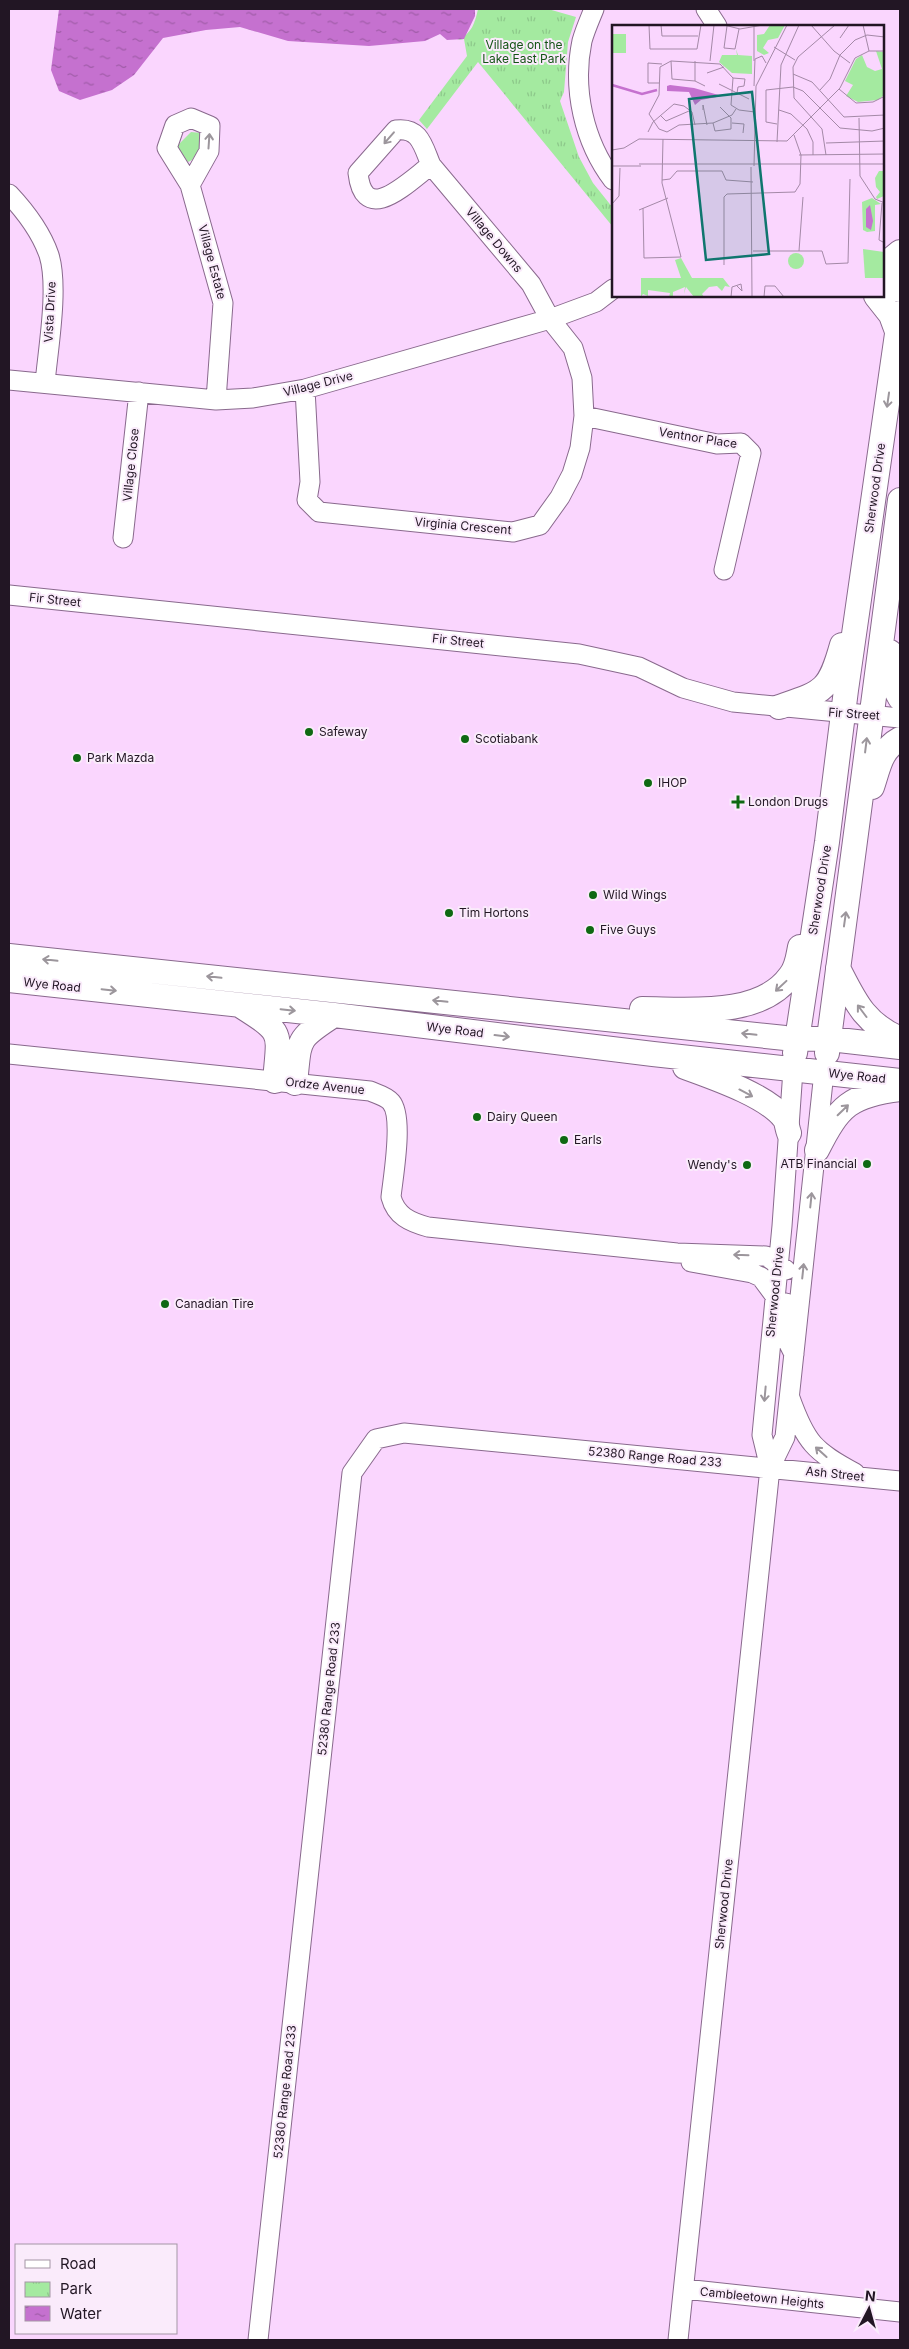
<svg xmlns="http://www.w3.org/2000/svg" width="909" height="2349" font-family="Inter,sans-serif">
<defs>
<pattern id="park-tufts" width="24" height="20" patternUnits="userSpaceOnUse" patternTransform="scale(1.25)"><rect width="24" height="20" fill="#a4eaa0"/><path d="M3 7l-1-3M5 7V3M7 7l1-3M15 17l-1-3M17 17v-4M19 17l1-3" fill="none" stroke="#8dc88a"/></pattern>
<pattern id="water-ripples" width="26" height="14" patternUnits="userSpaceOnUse" patternTransform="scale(1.25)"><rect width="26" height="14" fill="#c571cf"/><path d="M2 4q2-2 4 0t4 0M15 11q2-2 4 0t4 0" fill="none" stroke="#a05ca8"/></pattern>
</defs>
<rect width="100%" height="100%" fill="#fad6fe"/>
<path fill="#a4eaa0" d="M 191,132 L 202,133 L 205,140 L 192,160 L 188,162 L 177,146 Z"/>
<path fill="url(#park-tufts)" d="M 478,9 L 548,9 L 576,17 L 568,42 L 564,92 L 560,101 L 579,157 L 593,183 L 613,208 L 613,227 L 478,62 L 427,129 L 419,120 L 467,56 L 464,39 L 458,40 C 472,33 475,23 478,9 Z"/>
<path fill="url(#water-ripples)" d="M 59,9 L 475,9 L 475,16 L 464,39 L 447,40 L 440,34 L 425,41 L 369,46 L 288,41 L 240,27 L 206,30 L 163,38 L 134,75 L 112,90 L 80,100 L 59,91 L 51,70 Z"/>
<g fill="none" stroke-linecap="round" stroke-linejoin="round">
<g stroke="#89698d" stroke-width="21">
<path id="minor" d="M 594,9 C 590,19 585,30 582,41 C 572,89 584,142 613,180
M 706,9 L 717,26
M 190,185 L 209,151 L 210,126 L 191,118 L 175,125 L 167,148 L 190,185 L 223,303 L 216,400
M 9,194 C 25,211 41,232 49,255 C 59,287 48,349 45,383
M 883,272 L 900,274
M 883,290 L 900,292
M 9,380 L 216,400 L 253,398 L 305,389 L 550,319 L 596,302 L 613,289
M 305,389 L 310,482 L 307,500 L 319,512 L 513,532 L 540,525 L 560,497 L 572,474 L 580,448 L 584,416 L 582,378 L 573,348 L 550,319 L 531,284 L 431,165 C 423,146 420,127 396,130 L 358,173 C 364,228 409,181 431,165
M 584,416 L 717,444 L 741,443 L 751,453 L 724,570
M 123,538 L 139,392
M 9,595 L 579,654 L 639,667 L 683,688 L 733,702 L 900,718
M 9,1054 L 370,1091 C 377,1094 386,1096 391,1102 C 404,1117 393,1177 391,1197 C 396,1216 410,1222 428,1227 L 677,1253 L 766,1256 L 786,1270
M 691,1262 L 752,1273 L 761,1277 L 775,1296
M 786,1303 L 785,1336 L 794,1354
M 790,1398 C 806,1443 814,1451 855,1473
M 770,1468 L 785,1437 L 824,1072
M 684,2289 L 900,2312
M 258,2340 L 352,1473 L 376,1439 L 404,1433 L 900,1481
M 678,2340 L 770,1468 L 762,1435 L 782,1226 L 793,1070"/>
</g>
<g stroke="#89698d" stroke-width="26">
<path id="major" d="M 883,266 L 900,252
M 876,296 L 891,315 L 898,334
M 890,652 L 892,683 L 900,698
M 779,707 C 823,692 829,692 842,645
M 872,787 C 879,767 880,750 900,739
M 9,956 L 785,1038 L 830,1039 L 900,1047
M 838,968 C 855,1001 864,1023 900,1039
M 9,980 L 334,1015 L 653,1054 L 900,1081
M 241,1006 C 285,1034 279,1031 275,1081
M 642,1009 C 687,1009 760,1018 790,976 C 797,968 798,957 800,947
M 795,1053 L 827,842 L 846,690 L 900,313
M 827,1053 L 900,500
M 685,1067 C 712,1077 766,1095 784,1118 C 787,1122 787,1128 789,1133
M 295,1083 C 300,1039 295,1040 334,1015
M 817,1150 C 839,1106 850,1095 900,1089"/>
</g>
<use href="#minor" stroke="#fff" stroke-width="19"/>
<use href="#major" stroke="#fff" stroke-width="24"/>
</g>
<defs><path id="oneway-shaft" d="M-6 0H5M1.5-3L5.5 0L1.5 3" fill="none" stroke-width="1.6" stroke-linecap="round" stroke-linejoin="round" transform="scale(1.25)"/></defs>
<g stroke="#9c969c">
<use href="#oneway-shaft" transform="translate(389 138) rotate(131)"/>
<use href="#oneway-shaft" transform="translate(209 141) rotate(-86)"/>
<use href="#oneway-shaft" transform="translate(888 400) rotate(98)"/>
<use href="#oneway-shaft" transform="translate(866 745) rotate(-83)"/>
<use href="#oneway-shaft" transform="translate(845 919) rotate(-82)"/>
<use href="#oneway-shaft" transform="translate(50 960) rotate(-174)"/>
<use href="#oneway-shaft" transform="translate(214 977) rotate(-174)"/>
<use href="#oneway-shaft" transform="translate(781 986) rotate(137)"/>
<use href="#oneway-shaft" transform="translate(109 990) rotate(6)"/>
<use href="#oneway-shaft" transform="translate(440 1001) rotate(-174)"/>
<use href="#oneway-shaft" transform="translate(288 1010) rotate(6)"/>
<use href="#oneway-shaft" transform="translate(862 1011) rotate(-127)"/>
<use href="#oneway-shaft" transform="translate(749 1034) rotate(-174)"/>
<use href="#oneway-shaft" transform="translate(502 1036) rotate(7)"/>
<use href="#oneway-shaft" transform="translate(746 1093) rotate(28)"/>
<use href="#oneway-shaft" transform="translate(843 1110) rotate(-44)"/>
<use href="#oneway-shaft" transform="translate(811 1200) rotate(-84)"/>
<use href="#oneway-shaft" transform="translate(741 1255) rotate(-178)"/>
<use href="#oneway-shaft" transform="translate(803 1271) rotate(-84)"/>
<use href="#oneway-shaft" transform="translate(765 1394) rotate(95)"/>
<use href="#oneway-shaft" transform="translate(821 1452) rotate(-138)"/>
</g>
<g fill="#0e6912" stroke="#faebfb" stroke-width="2">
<circle cx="309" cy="732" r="5"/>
<circle cx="465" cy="739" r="5"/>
<circle cx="77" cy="758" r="5"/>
<circle cx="648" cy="783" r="5"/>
<path d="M735.5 794.5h5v5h5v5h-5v5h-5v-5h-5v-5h5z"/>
<circle cx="593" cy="895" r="5"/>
<circle cx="449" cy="913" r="5"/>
<circle cx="590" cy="930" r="5"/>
<circle cx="477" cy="1117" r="5"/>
<circle cx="564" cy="1140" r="5"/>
<circle cx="867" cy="1164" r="5"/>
<circle cx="747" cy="1165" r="5"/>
<circle cx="165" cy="1304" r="5"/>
</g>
<g text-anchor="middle" stroke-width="4" stroke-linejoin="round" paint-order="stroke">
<g font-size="12" fill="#145415" stroke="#faebfb">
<text x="524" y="49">Village on the<tspan x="524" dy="14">Lake East Park</tspan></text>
</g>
<g font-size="12" fill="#221624" stroke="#faebfb">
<text transform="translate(494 240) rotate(50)" y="4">Village Downs</text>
<text transform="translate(212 262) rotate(75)" y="4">Village Estate</text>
<text transform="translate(50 312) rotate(-87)" y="4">Vista Drive</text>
<text transform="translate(318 384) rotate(-14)" y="4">Village Drive</text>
<text transform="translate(698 438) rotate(9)" y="4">Ventnor Place</text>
<text transform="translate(131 465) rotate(-84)" y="4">Village Close</text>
<text transform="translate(875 488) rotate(-82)" y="4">Sherwood Drive</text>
<text transform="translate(463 526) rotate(5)" y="4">Virginia Crescent</text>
<text transform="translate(55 600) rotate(6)" y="4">Fir Street</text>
<text transform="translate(458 641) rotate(6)" y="4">Fir Street</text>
<text transform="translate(854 714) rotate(4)" y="4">Fir Street</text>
<text transform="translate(820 890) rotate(-81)" y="4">Sherwood Drive</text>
<text transform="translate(52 985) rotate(6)" y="4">Wye Road</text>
<text transform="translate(455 1030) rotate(7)" y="4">Wye Road</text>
<text transform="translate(857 1076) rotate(6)" y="4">Wye Road</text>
<text transform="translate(325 1086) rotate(6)" y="4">Ordze Avenue</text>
<text transform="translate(775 1292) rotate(-84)" y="4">Sherwood Drive</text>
<text transform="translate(655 1457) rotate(5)" y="4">52380 Range Road 233</text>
<text transform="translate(835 1474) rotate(6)" y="4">Ash Street</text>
<text transform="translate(329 1689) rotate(-84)" y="4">52380 Range Road 233</text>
<text transform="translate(724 1904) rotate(-84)" y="4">Sherwood Drive</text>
<text transform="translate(285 2092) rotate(-84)" y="4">52380 Range Road 233</text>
<text transform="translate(762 2298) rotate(6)" y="4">Cambleetown Heights</text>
</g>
<g font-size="12" fill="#221624" stroke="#faebfb" text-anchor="start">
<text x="319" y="736">Safeway</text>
<text x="475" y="743">Scotiabank</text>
<text x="87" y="762">Park Mazda</text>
<text x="658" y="787">IHOP</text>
<text x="748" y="806">London Drugs</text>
<text x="603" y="899">Wild Wings</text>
<text x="459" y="917">Tim Hortons</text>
<text x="600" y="934">Five Guys</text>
<text x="487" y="1121">Dairy Queen</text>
<text x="574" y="1144">Earls</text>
<text x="857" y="1168" text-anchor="end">ATB Financial</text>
<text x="737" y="1169" text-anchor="end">Wendy's</text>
<text x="175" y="1308">Canadian Tire</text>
</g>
</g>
<g transform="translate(612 25)">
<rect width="272" height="272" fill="#fad6fe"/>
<path d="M 0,9 L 14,9 L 14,28 L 0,28 Z" fill="#a4eaa0"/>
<path d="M 267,146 L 272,146 L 272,171 L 265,174 L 264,172 L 268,167 L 264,162 L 263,153 Z" fill="#a4eaa0"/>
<path d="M176 236a8 8 0 1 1 16 0a8 8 0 1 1-16 0Z" fill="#a4eaa0"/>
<path d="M 251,224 L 272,227 L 272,253 L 253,253 Z" fill="#a4eaa0"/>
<path d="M 158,0 L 173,0 L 166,13 L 156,15 L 151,23 L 157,28 L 152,30 L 145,26 L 145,10 L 152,9 ZM 124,24 L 126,30 L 140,31 L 140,49 L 120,48 L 107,37 L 110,30 L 125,30 ZM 264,26 L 272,27 L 272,70 L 266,75 L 246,77 L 234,71 L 241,60 L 233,56 L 244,34 L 250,30 L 255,42 L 263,46 L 270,44 ZM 260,173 L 269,179 L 263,180 L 263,206 L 255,207 L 251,205 L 250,177 ZM 69,233 L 80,253 L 111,253 L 118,262 L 113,261 L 110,266 L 105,261 L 97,262 L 90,269 L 92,272 L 82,272 L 74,262 L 72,269 L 73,262 L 61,267 L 61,272 L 57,272 L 58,268 L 36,265 L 36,271 L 31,269 L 29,272 L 29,253 L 69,253 L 63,235 Z" fill="#a4eaa0"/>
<path d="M 58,60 L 82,63 L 110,71 L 89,75 L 83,80 L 77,67 L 55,66 L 55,61 ZM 258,180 L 261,196 L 259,205 L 254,202 L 254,184 Z" fill="#c571cf"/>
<path fill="none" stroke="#c571cf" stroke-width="2.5" d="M 0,60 L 30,69 L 45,65"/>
<path fill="none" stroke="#a489a7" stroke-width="1" d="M 37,0 L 38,24 L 85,24 L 89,0M 49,0 L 50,11 L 86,11M 112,0 L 128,4 L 151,0M 142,0 L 142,36M 199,0 L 222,26 L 238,38M 251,0 L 257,26M 115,1 L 112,23 L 123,24 L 127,4M 228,13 L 237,0M 162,22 L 183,35M 59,36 L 60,54 L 83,56 L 93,61M 98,36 L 102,0M 95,48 L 112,42M 181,49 L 200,57 L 232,92 L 273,90M 121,53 L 133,54 L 132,61 L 126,62 L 125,68M 83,56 L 83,36M 47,58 L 36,58 L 36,38 L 50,39M 107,59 L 137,74M 142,61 L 143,34 L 150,31 L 154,38M 227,64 L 244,78 L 261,77 L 273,71M 208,65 L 218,54 L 228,30 L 243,15 L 255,10 L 273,12M 124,84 L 120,90 L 101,98 L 67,100 L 55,107 L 47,104 L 37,89 L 47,70 L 48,42 L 59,36 L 108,39 L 121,53 L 119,80 L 127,85 L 143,87M 91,85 L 91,80 L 95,100M 167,85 L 179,89 L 195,104 L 201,117 L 201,130M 48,90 L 54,96 L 77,86M 247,93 L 248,151 L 263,174 L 273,178M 101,98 L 103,106 L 119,104 L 119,93 L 108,82M 120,98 L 132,99 L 131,108M 165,99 L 154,97 L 154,65 L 181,62 L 191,66 L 228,103 L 260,106 L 273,103M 36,107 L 41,97 L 62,79 L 72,81 L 80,87 L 83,100M 165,117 L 169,40 L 187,0M 214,118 L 273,116M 0,125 L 12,123 L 27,114 L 175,116 L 228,63 L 243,33 L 257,26 L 273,26M 187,130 L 273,129M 214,130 L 210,104 L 182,73 L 181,42 L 186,32 L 223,0M 27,139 L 273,139M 0,141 L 29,141M 142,141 L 144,61 L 175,0M 139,142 L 140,272M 50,155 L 58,154 L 65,146 L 110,146 L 114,155 L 141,157M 270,178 L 267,215 L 273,218M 0,179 L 7,171 L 8,143M 31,183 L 32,233 L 69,232 L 50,158 L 51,114M 27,185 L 56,173M 141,226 L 187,226 L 191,172M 187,226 L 210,226 L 214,239 L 236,238 L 238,154M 112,240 L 112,172 L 115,169 L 183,167 L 188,159 L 189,130 L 182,110M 119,272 L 120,262 L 129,259 L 130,266 L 125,261M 152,272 L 153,261 L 163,261 L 172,272"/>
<path fill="#0f766e" fill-opacity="0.15" stroke="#0f766e" stroke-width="2.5" d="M 140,67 L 157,229 L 94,235 L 77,74 Z"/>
<rect width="272" height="272" fill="none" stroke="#221624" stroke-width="2.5"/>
</g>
<rect width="909" height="2349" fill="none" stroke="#221624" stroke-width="20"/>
<rect x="15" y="2244" width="162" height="90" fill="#faebfb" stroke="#a496a5"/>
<rect x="25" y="2260" width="25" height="8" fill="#ffffff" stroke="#a496a5"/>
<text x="60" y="2269" font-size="15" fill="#221624">Road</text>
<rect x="25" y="2282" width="25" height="15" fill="url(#park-tufts)" stroke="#a496a5"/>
<text x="60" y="2294" font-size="15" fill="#221624">Park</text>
<rect x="25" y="2306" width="25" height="15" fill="url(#water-ripples)" stroke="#a496a5"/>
<text x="60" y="2319" font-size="15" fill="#221624">Water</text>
<g transform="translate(869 2309) rotate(6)" stroke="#faebfb" stroke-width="4" paint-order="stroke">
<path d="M0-4L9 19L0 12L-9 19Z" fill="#221624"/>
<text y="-8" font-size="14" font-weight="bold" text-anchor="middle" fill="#221624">N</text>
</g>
</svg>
